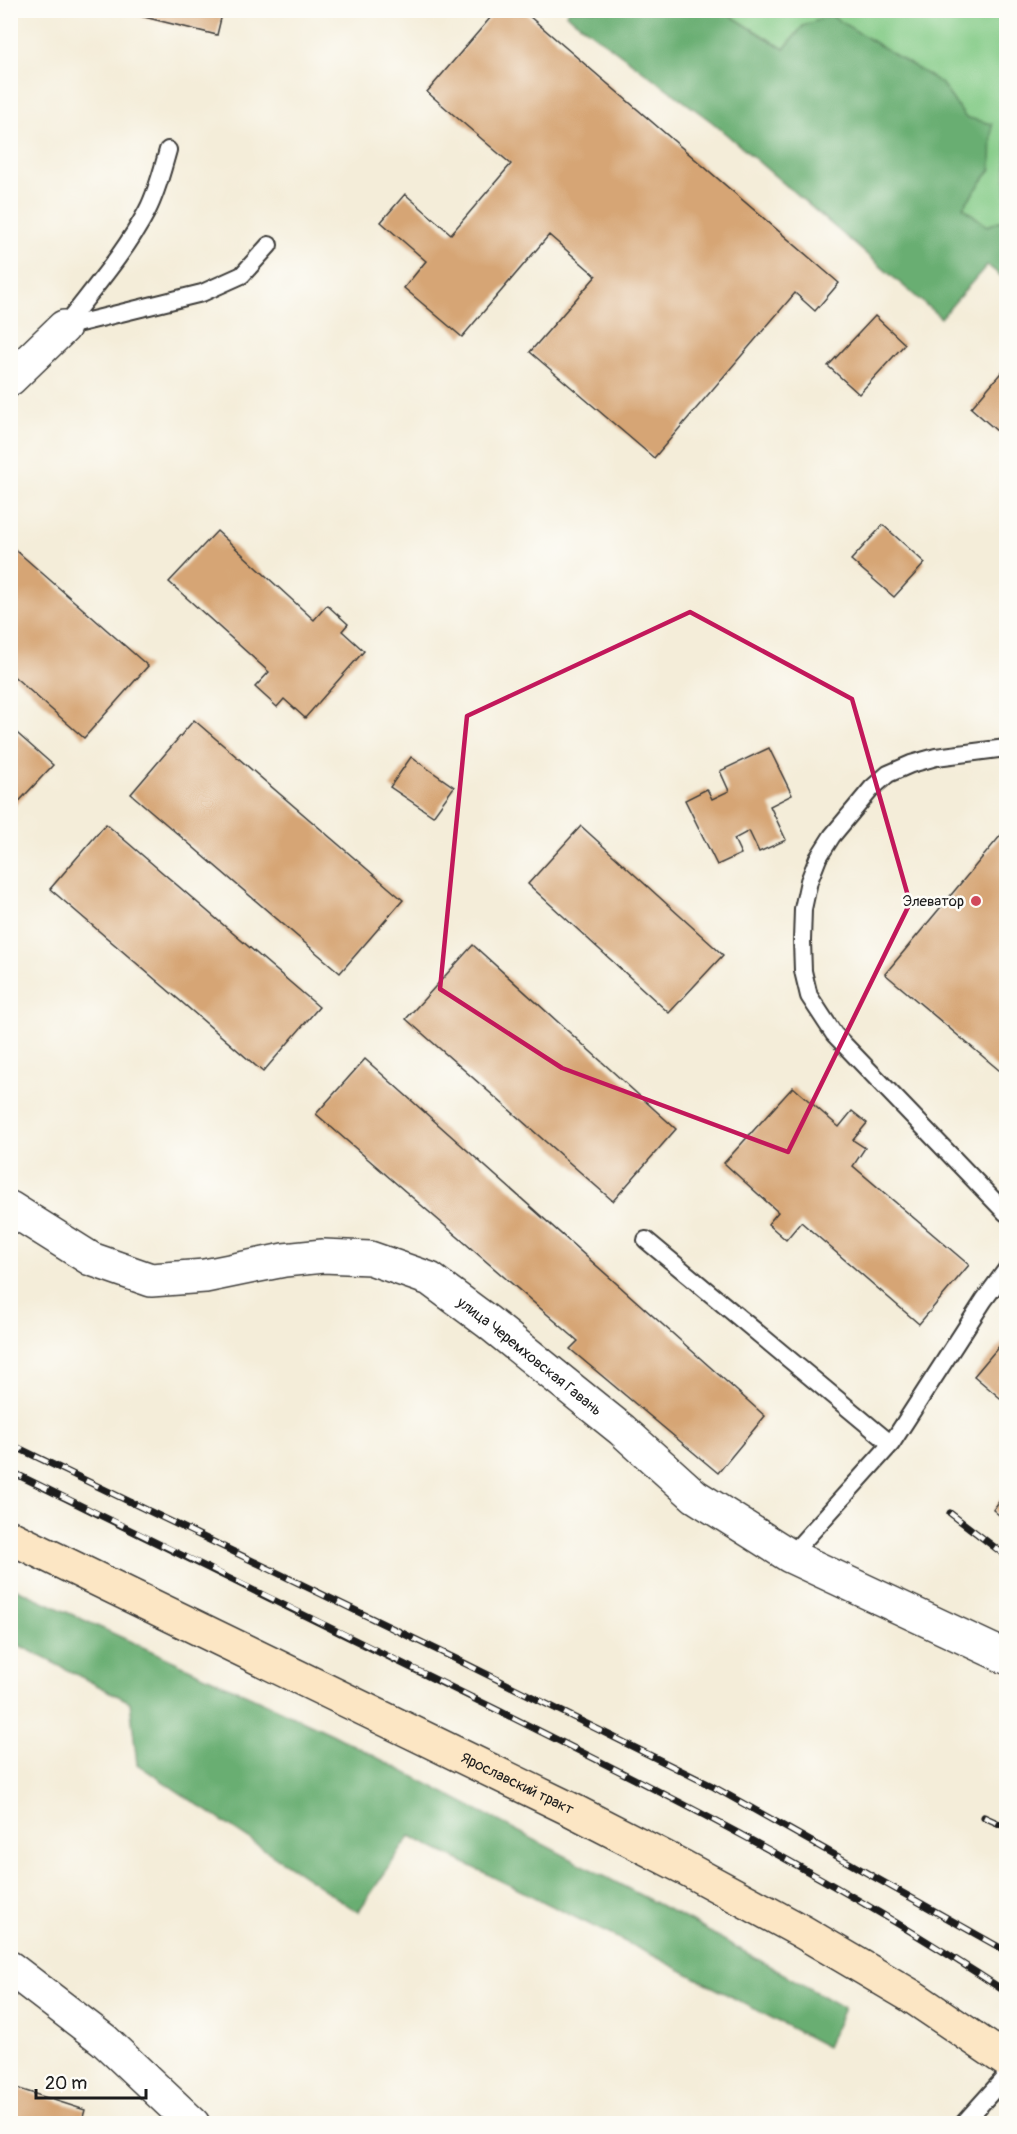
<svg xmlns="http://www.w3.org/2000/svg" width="1017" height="2134" font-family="Pangolin,sans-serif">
<rect width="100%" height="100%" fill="#fdfcf7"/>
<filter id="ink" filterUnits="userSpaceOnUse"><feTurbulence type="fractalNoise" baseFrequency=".0167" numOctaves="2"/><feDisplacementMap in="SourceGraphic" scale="12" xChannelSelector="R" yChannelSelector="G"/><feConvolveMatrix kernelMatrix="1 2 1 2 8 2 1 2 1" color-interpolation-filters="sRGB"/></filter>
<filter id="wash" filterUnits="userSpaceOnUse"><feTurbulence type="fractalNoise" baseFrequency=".008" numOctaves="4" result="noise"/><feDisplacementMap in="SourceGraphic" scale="24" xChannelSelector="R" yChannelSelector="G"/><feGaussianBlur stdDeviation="1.35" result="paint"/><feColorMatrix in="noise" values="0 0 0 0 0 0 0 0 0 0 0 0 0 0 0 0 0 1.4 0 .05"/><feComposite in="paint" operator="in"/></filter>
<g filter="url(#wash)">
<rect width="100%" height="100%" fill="#f4edd9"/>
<path fill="#82ca85" stroke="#4f7350" stroke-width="1.5" d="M 723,11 L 1006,11 L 1006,219 L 987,226 L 963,207 L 991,169 L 965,117 L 941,83 L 803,26 L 784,49 Z"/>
<path fill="#69ae72" stroke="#426547" stroke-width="1.5" d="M 570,10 L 723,11 L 784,49 L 803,26 L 830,15 L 941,83 L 965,117 L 992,124 L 991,169 L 963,207 L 987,226 L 1006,219 L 1006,280 L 987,265 L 941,318 L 712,122 L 566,14 Z
M 10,1586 L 332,1734 L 690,1921 L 844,2008 L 827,2047 L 656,1957 L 410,1836 L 358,1912 L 137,1764 L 130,1702 L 11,1641 Z"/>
<g id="blocks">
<path fill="#d6a575" d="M 116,10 L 223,10 L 217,35 Z
M 497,10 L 522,10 L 839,283 L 815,311 L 795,293 L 654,458 L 530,352 L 596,276 L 549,235 L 462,337 L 404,288 L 426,261 L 381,222 L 405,194 L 451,234 L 511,164 L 427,92 Z
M 875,316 L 905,344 L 859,394 L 828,366 Z
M 1005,368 L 1006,370 L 1006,439 L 971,408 Z
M 883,525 L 925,563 L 894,597 L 851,560 Z
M 217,531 L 314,620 L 327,605 L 348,624 L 342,631 L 364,651 L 305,718 L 284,699 L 277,707 L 255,687 L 269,672 L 169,582 Z
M 10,545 L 148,666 L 84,738 L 10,673 Z
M 194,720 L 403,900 L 340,973 L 131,794 Z
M 10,727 L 53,765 L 10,811 Z
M 769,748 L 792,795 L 770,806 L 786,840 L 759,852 L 749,831 L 734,839 L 741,854 L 717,865 L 685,800 L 707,789 L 712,799 L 729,791 L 720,771 Z
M 411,757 L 454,787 L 433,816 L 390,787 Z
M 106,824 L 319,1007 L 263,1072 L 50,889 Z
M 581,826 L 723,955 L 669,1013 L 528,884 Z
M 1006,829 L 1006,1076 L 885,974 Z
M 473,945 L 676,1129 L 613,1201 L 406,1019 Z
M 365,1059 L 765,1416 L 718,1473 L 570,1349 L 578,1341 L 316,1114 Z
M 793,1087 L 839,1127 L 852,1111 L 867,1123 L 853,1140 L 865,1148 L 853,1166 L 969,1265 L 919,1324 L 801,1222 L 786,1240 L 768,1224 L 778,1212 L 724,1163 Z
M 1006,1338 L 1006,1403 L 974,1376 Z
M 1006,1492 L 1006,1521 L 993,1510 Z
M 10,2086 L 85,2110 L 81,2124 L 10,2124 Z"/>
</g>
</g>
<g filter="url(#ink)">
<use href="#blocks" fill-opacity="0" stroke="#3c3b38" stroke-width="1.5"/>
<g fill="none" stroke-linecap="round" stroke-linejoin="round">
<g stroke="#3c3b38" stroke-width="20">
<path id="lane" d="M 64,327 L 202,293 L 242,275 L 269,245
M 64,327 C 92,290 125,253 147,211 C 157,192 162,171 168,150
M 1006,748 L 936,757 L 911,764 L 888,774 L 872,788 L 832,836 L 818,858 L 809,881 L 803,909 L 802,941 L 803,971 L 809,996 L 834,1034 L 1006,1213
M 646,1240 L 891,1444 L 790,1556
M 891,1444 L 984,1300 L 1006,1270
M 963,2124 L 1006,2076"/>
</g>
<g stroke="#3c3b38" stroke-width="36">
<g id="street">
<path d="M 10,379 L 64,327"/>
<path id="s1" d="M 10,1208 L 91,1259 L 151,1280 L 205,1276 L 284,1260 L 323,1256 L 370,1258 L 430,1279 L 488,1322 L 622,1430 L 695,1496 L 790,1556 L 1006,1657"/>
<path d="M 10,1968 L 104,2040 L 193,2124"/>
</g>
</g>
<g stroke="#3c3b38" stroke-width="36">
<g id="secondary">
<path id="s2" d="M 10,1537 L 568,1808 L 683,1867 L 801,1931 L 913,1997 L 1006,2060"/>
</g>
</g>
<use href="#lane" stroke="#fff" stroke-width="16"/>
<use href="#street" stroke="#fff" stroke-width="33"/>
<use href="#secondary" stroke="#fce6c4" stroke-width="33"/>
<g stroke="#1c1c1c" stroke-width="7">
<path id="rail" d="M 10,1444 L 454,1658 L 712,1786 L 1006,1951
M 10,1471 C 170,1548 329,1626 487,1705 C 665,1793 841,1882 1006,1992
M 950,1513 L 1006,1556
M 984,1817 L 1006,1827"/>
</g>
<use href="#rail" stroke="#fdfcf7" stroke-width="4.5" stroke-dasharray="14" stroke-linecap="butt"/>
</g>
</g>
<path fill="none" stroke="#c2185b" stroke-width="4.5" stroke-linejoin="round" d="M 690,612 L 852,699 L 910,903 L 788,1152 L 562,1068 L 440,989 L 467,716 Z"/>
<circle fill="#d1495b" stroke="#fdfcf7" stroke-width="2" cx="976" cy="901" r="6"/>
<g text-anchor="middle" stroke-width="5" stroke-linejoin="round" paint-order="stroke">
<g font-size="15" fill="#1c1c1c" stroke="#fdfcf7" text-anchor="end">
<text x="964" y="906">Элеватор</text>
</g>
<g font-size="15" fill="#1c1c1c" stroke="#fdfcf7">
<text dy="5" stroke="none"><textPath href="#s1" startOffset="570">улица Черемховская Гавань</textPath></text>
<text dy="5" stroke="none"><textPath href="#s2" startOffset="564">Ярославский тракт</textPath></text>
</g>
</g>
<rect width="1017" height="2134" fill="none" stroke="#fdfcf7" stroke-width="36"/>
<path d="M36 2089v9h110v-9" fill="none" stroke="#1c1c1c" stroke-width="3"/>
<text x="45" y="2089" font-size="18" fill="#1c1c1c" stroke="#fdfcf7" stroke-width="4.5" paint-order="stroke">20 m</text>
</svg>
